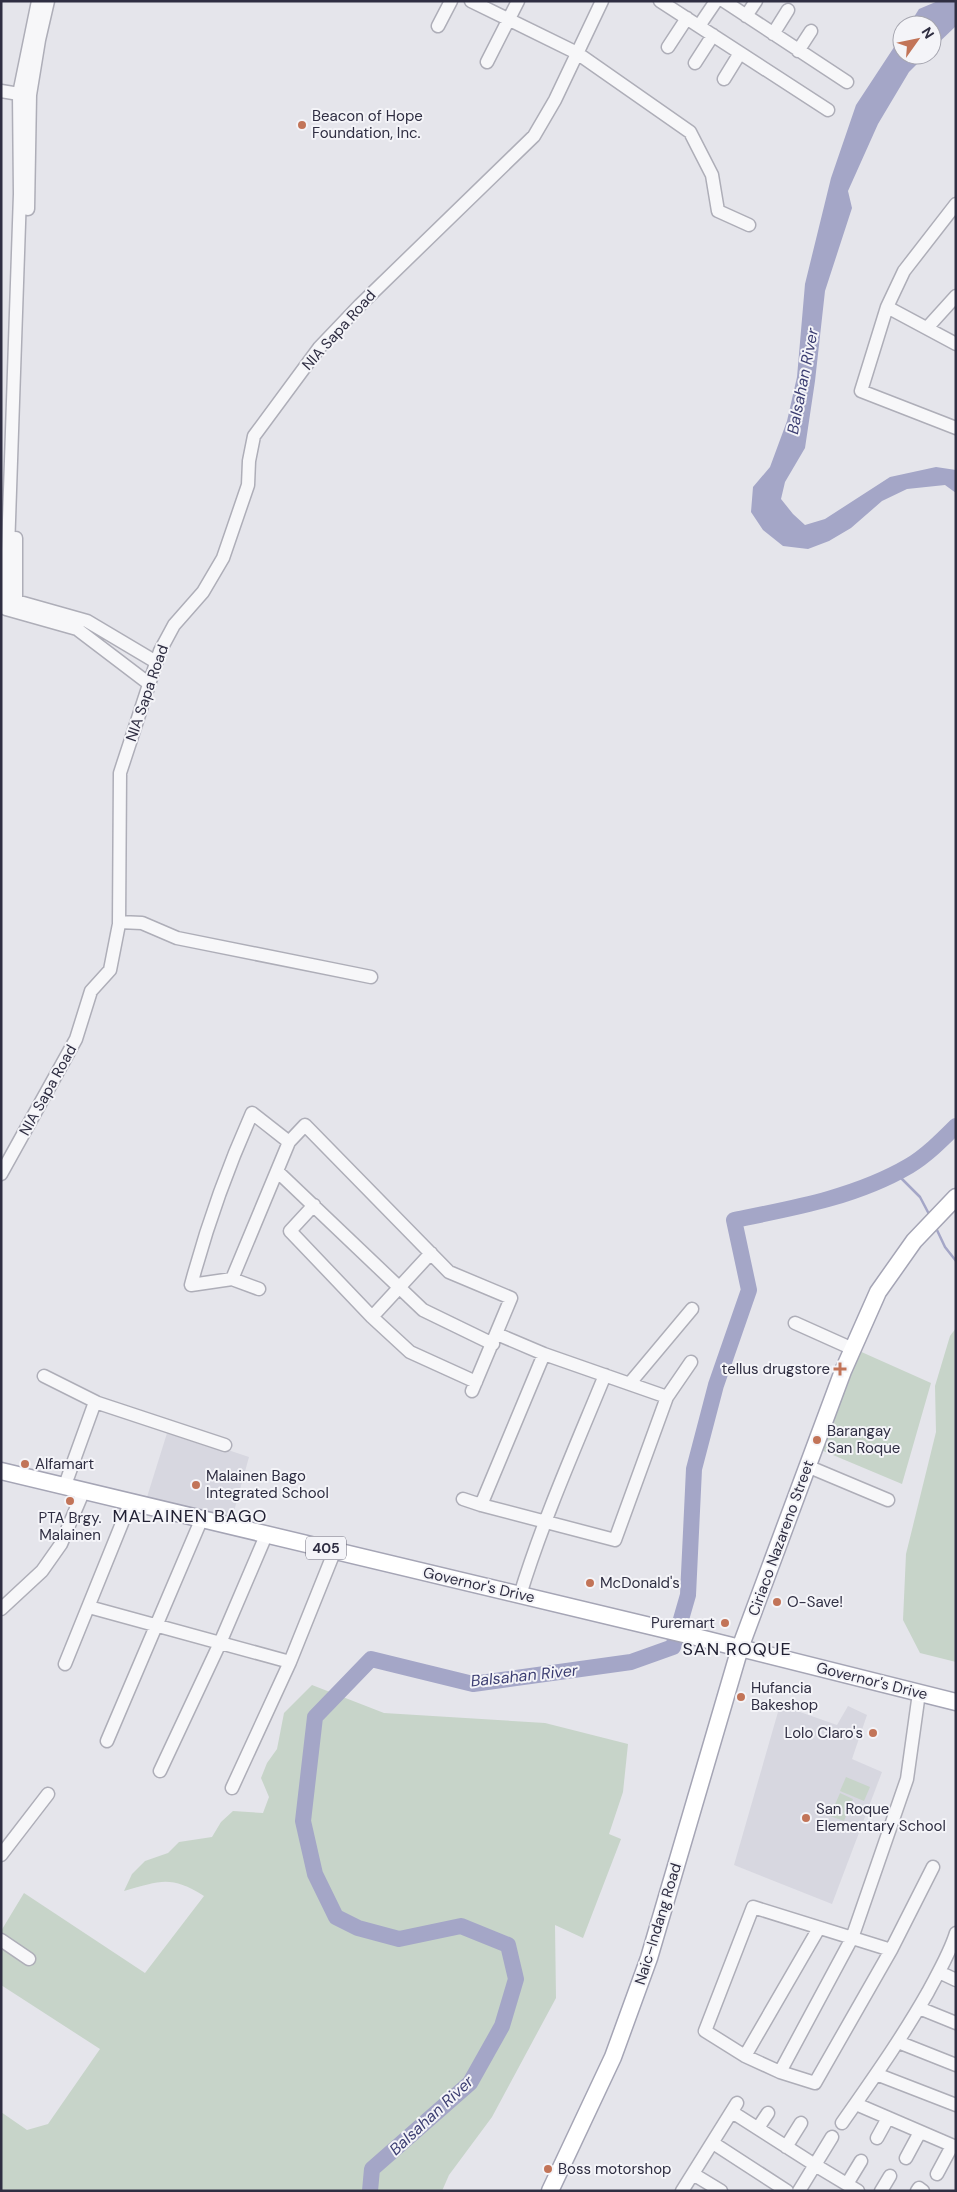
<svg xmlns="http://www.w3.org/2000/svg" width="957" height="2192" font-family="'DM Sans',sans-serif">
<rect width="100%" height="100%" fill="#e5e5eb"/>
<path fill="#d7d7e0" d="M 168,1430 L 249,1457 L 231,1522 L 147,1497 Z
M 780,1705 L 837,1725 L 848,1706 L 867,1715 L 852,1759 L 882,1772 L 832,1904 L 734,1865 Z"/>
<path fill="#c7d4c9" d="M 956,1328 L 956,1662 L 920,1653 L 903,1620 L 906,1554 L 936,1432 L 935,1386 L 950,1336 Z
M 857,1350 L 931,1383 L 902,1484 L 821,1450 Z
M 312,1685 L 384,1713 L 545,1723 L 628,1744 L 623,1792 L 609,1834 L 621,1839 L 583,1938 L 555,1925 L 556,1998 L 492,2117 L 449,2175 L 442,2191 L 1,2191 L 1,2112 L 27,2130 L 48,2124 L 100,2049 L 1,1985 L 1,1931 L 24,1893 L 145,1973 L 204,1896 C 170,1875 161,1881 124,1891 L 132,1874 L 145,1861 L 168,1853 L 179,1842 L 212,1837 L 221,1822 L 233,1811 L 263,1813 L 269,1797 L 261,1778 L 267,1763 L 277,1749 L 284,1713 Z
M 846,1777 L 870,1787 L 864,1801 L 840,1791 Z
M 840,1793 L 853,1799 L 844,1821 L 830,1816 Z"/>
<path fill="#a4a6c7" d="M 938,1 L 956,1 L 956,26 L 932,49 L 932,25 L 909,25 L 919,9 Z
M 902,35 L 902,55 L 926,55 L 909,72 L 878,124 L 848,191 L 852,208 L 825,291 L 815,381 L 805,448 L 785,482 L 781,499 L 793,514 L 805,525 L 825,519 L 890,477 L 936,467 L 956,470 L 956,493 L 945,485 L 907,489 L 882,501 L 851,528 L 829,541 L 808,549 L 783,546 L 763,530 L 751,512 L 753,487 L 770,467 L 787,421 L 797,377 L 805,284 L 831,178 L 856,105 Z"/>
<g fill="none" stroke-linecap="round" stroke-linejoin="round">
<path stroke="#a4a6c7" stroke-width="2.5" d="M 895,1172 L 920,1197 L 930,1216
M 936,1228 L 945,1247 L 956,1261"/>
<path stroke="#a4a6c7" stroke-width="16" d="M 370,2191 L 372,2169 L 470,2083 L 502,2026 L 516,1979 L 508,1945 L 461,1926 L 399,1939 L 358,1928 L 336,1917 L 315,1874 L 303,1821 L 315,1717 L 371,1659 L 473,1684 L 631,1662 L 673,1647 L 688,1595 L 694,1469 L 716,1385 L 749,1290 L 734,1220 C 794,1208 856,1197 909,1166 C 926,1156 942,1140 956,1126"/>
<g stroke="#aeaeb8" stroke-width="15">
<path id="minor" d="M 471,1 L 577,53 L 690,132 L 712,175 L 718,211 L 749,225
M 660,1 L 828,110
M 724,1 L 847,82
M 746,16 L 756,1
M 438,26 L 451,1
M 699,26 L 716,1
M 773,34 L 788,10
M 668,47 L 687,18
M 798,51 L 811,31
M 487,62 L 518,1
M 695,63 L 713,35
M 724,79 L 740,53
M 1,91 L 19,94
M 956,204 L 904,271 L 887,307 L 861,391 L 956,428
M 28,209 L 30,95 L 39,40 L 48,1
M 887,307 L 956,344
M 927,328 L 956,296
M 16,601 L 16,538
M 16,601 L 87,621 L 156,662
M 6,609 L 20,194 L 19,94 L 38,1
M 6,609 L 77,629 L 148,683
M 119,922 L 142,923 L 177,938 L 371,977
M 277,1171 L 423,1310 L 493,1344
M 1,1174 L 76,1039 L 91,991 L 110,970 L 119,924 L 120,773 L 160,651 L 174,625 L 203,592 L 223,558 L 248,485 L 249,461 L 254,436 L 319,348 L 360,305 L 534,136 L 555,100 L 602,1
M 314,1205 L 290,1231 L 372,1317 L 410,1352 L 476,1382
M 232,1279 L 289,1142 L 305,1125 L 449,1272 L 511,1298 L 472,1391
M 259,1289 L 232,1279 L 191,1285 C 207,1225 227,1169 252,1113 L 289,1142
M 372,1317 L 431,1253
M 795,1323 L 853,1349
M 497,1334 L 544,1354 L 667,1397
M 44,1376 L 96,1402
M 630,1383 L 692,1309
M 807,1466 L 888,1500
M 65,1485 L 95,1402 L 225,1445
M 463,1499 L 481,1505 L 615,1540 L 667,1397 L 691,1362
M 481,1505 L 544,1354
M 520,1595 C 543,1520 575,1448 605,1375
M 89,1607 L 290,1662
M 1,1609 L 42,1571 L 61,1544 L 84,1490
M 65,1664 L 131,1501
M 107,1741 L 202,1518
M 160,1771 L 220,1643 L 267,1533
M 232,1788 L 290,1662 L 335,1550
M 1,1855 L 48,1794
M 1,1940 L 29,1959
M 891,1950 L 753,1907 L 705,2031 L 745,2056 L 780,2072 L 815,2083 L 891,1950 L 933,1867
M 939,1972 L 956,1980
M 919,2008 L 956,2023
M 898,2042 L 956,2065
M 745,2056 L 819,1928
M 780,2072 L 852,1938 L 907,1779 L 919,1693
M 876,2074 L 956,2105
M 856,2104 L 956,2147
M 732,2112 L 815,2165 L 858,2191
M 842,2123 C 872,2080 902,2038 928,1992 C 938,1973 950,1953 956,1933
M 758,2128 L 768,2113
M 877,2138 L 888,2118
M 713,2143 L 787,2191
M 786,2147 L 801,2123
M 906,2158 L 920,2132
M 693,2174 L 721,2191
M 937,2174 L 952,2146
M 847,2184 L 861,2161
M 682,2191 L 737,2103
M 799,2191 L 832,2137
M 881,2191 L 890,2176
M 917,2191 L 919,2188 L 923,2191"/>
</g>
<g stroke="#a5a5b5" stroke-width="19">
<path id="major" d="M 1,1471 L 692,1636 L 956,1702
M 550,2191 L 613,2057 L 649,1958 L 740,1648 L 843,1371 L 878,1292 L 914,1241 L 956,1197"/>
</g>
<use href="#minor" stroke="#f7f7f9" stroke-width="12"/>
<use href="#major" stroke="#fff" stroke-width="16"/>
</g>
<g fill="#c27458" stroke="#f4f4f8" stroke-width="2">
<circle cx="302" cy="125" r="5"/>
<path d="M837.5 1361.5h5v5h5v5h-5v5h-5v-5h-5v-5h5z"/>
<circle cx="817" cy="1440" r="5"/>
<circle cx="25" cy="1464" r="5"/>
<circle cx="196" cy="1485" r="5"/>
<circle cx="70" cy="1501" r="5"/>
<circle cx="590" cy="1583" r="5"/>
<circle cx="777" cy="1602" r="5"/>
<circle cx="725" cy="1623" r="5"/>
<circle cx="741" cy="1697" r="5"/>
<circle cx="873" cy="1733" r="5"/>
<circle cx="806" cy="1818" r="5"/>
<circle cx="548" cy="2169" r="5"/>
</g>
<g text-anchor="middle" stroke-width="4" stroke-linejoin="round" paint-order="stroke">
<rect fill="#f4f4f8" stroke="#6a6979" stroke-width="1" x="306" y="1536.5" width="40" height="23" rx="4"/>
<g font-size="14" font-weight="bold" fill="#2f2e42">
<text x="326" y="1553">405</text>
</g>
<g font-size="15" fill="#2f2e42" stroke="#f4f4f8" text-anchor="start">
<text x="312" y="121">Beacon of Hope<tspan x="312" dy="17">Foundation, Inc.</tspan></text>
<text x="830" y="1374" text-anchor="end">tellus drugstore</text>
<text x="827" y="1436">Barangay<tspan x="827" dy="17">San Roque</tspan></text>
<text x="35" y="1469">Alfamart</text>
<text x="206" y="1481">Malainen Bago<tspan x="206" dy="17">Integrated School</tspan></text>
<text x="70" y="1523" text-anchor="middle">PTA Brgy.<tspan x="70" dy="17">Malainen</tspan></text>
<text x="600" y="1588">McDonald's</text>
<text x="787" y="1607">O-Save!</text>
<text x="715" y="1628" text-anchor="end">Puremart</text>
<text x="751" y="1693">Hufancia<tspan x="751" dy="17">Bakeshop</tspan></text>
<text x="863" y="1738" text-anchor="end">Lolo Claro's</text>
<text x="816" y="1814">San Roque<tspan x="816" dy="17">Elementary School</tspan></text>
<text x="558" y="2174">Boss motorshop</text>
</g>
<g font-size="15" fill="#2f2e42" stroke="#f4f4f8">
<text transform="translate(339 330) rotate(-48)" y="5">NIA Sapa Road</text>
<text transform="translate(147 693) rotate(-71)" y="5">NIA Sapa Road</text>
<text transform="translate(48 1090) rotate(-61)" y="5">NIA Sapa Road</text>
<text transform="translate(781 1538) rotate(-70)" y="5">Ciriaco Nazareno Street</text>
<text transform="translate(479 1585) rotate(13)" y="5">Governor's Drive</text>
<text transform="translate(872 1681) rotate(14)" y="5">Governor's Drive</text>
<text transform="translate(658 1924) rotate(-73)" y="5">Naic–Indang Road</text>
</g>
<g font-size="16" font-style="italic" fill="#3c3e72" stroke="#f4f4f8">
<text transform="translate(802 381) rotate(-79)" y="6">Balsahan River</text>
<text transform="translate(524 1675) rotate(-6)" y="6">Balsahan River</text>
<text transform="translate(431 2115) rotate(-43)" y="6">Balsahan River</text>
</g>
<g font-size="18" letter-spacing="1" fill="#212033" stroke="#f4f4f8">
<text x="190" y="1522">MALAINEN BAGO</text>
<text x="737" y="1655">SAN ROQUE</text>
</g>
</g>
<rect width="957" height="2192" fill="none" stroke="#2f2e42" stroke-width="5"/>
<g transform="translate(917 40) rotate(57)"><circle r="24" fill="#f4f4f8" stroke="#a5a5af"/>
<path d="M0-4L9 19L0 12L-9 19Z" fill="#c27458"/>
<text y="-8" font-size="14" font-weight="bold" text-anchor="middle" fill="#2f2e42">N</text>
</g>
</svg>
